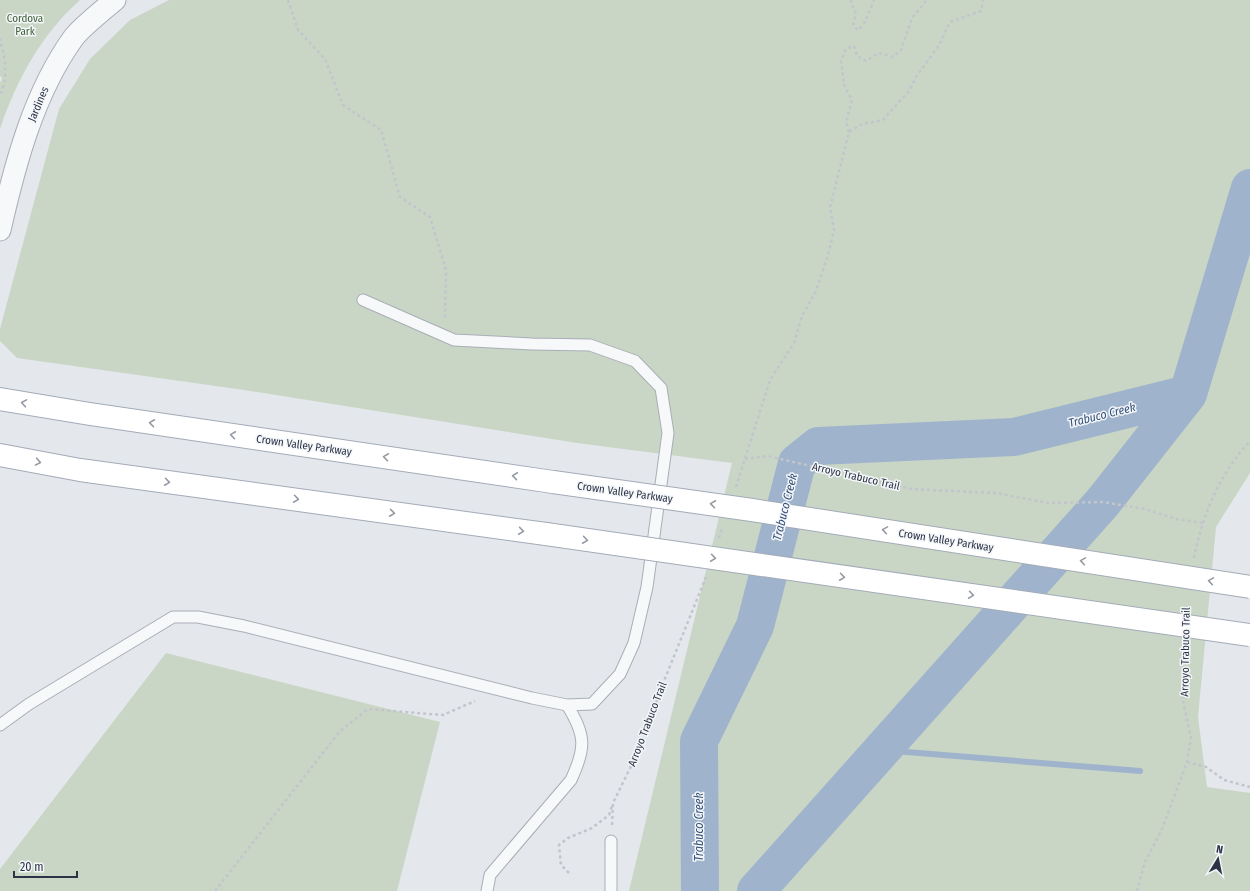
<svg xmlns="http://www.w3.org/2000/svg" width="1250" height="891" font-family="'Fira Sans Condensed',sans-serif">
<rect width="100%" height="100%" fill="#e4e7ec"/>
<path fill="#c9d6c5" d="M 0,0 L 80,0 C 41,35 17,79 0,129 L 0,83 L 2,78 L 0,76 Z
M 169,0 L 1250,0 L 1250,473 L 1216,527 L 1198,717 L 1207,787 L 1250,793 L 1250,891 L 629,891 L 732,463 L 577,443 L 244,390 L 17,358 L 0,341 L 0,329 L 59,109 L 90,59 L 130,20 Z
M 166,653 L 440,722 L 397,891 L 0,891 L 0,869 Z"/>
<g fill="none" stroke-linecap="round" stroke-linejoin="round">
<path stroke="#9fb4cc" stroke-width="6" d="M 882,750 L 1140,771"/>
<path stroke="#9fb4cc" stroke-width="38" d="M 700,891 L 699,741 L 755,626 L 797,463 L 818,446 L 1014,437 L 1188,394
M 756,891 L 1103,502 L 1188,394 L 1250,188"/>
<g stroke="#a9aeb7" stroke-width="13">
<path id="lane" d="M 0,725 L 29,704 L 173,617 L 198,617 L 244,626 L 532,698 L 567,705 L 592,704 L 620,674 L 634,643 L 647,587 L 668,433 L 661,388 L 635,361 L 590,345 L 532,344 L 454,340 L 363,300
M 487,891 L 490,875 L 571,780 C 586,748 586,735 567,705
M 611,891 L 611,841"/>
</g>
<g stroke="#a9aeb7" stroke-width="23">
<path id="street" d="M 0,230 C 15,164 34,92 74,37 C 83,26 103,10 115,0"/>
</g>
<g stroke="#a3abb8" stroke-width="24">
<path id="primary" d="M 0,399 L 90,414 L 553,482
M 0,455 L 80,470 L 546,534"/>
</g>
<path stroke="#c2c5cb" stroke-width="2.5" stroke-dasharray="3 3" stroke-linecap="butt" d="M 288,0 L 298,30 L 325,59 L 343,105 L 381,130 L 400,197 L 430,217 L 446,270 L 445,319
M 852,0 L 851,1 L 856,14 L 853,25 L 858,30 L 864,24 L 874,0
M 0,38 L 5,61 L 5,80 L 0,97
M 849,132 L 846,122 L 852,100 L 844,85 L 841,61 L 846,49 L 854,46 L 857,56 L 866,61 L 879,53 L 893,57 L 901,50 L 912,18 L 927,0
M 745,459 L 767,456 L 912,489 L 996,493 L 1048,503 L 1103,502 L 1145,509 L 1176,519 L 1203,523
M 736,487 L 770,380 L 794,343 L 802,316 L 816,291 L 828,255 L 834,230 L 830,207 L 849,132 L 862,124 L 883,120 L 909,91 L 916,77 L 939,45 L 950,22 L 981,11 L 983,0
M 719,538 L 722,528
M 1194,558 C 1203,513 1219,475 1250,441
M 1187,762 L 1206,767 L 1224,780 L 1250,787
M 612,825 L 613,803 L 637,754 L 664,681 L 706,577
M 569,873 L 561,865 L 559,845 L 568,838 L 592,828 L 609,815 L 612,806
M 215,891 L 340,731 L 368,709 L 443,715 L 475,701
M 1137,891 L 1145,862 L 1162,829 L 1187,762 L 1191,738 L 1183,701 L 1184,648"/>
<use href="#lane" stroke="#f7f8fa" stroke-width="11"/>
<use href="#street" stroke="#f7f8fa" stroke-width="21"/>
<use href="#primary" stroke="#fff" stroke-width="22"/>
<g stroke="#a3abb8" stroke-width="24" stroke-linecap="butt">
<path id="primary-bridge" d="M 553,482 L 752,510 L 1250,587
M 546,534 L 1250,635"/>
</g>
<use href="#primary-bridge" stroke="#fff" stroke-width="22"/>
</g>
<defs><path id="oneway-chevron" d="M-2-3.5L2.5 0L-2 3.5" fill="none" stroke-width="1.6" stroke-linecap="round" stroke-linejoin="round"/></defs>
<g stroke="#959aa2">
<use href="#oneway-chevron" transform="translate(24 403) rotate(-170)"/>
<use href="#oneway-chevron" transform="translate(152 423) rotate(-172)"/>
<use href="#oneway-chevron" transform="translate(233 435) rotate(-172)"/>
<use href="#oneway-chevron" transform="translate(386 457) rotate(-172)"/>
<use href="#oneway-chevron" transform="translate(38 462) rotate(10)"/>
<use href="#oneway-chevron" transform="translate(515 476) rotate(-172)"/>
<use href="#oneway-chevron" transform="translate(167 482) rotate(8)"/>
<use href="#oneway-chevron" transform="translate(296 499) rotate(8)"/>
<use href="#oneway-chevron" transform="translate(713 504) rotate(-172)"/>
<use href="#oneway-chevron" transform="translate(392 513) rotate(8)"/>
<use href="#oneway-chevron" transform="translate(885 530) rotate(-171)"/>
<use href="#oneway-chevron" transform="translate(521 531) rotate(8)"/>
<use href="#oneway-chevron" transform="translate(585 540) rotate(8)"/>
<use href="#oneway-chevron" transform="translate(713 558) rotate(8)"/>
<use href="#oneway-chevron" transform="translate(1083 561) rotate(-171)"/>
<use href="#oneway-chevron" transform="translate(842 577) rotate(8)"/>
<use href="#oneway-chevron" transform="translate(1211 581) rotate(-171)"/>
<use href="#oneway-chevron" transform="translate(971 595) rotate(8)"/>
</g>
<g text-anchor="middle" stroke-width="3" stroke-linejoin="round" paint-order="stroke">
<g font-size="11" fill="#3f6138" stroke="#f4f6f9">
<text x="25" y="22">Cordova<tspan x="25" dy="13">Park</tspan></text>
</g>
<g font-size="11" fill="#2b3445" stroke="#f4f6f9">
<text transform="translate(38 104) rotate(-67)" y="4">Jardines</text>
<text transform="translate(304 445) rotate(8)" y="4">Crown Valley Parkway</text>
<text transform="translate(856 476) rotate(13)" y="4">Arroyo Trabuco Trail</text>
<text transform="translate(625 492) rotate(8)" y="4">Crown Valley Parkway</text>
<text transform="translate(946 540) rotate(9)" y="4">Crown Valley Parkway</text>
<text transform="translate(1185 652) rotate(-89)" y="4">Arroyo Trabuco Trail</text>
<text transform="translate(647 724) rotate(-69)" y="4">Arroyo Trabuco Trail</text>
</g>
<g font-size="12" font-style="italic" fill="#34527a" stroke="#f4f6f9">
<text transform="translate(1102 415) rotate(-14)" y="4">Trabuco Creek</text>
<text transform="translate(785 507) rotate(-76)" y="4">Trabuco Creek</text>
<text transform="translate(699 827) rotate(-90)" y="4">Trabuco Creek</text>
</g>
</g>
<g transform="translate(1218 859) rotate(10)" stroke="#f4f6f9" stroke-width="3" paint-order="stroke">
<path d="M0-3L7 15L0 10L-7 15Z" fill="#2b3445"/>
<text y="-6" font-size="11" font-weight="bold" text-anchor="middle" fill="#2b3445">N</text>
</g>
<path d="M14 871v6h63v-6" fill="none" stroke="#2b3445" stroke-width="2"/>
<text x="20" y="871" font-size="12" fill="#2b3445" stroke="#f4f6f9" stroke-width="3" paint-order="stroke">20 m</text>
</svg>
